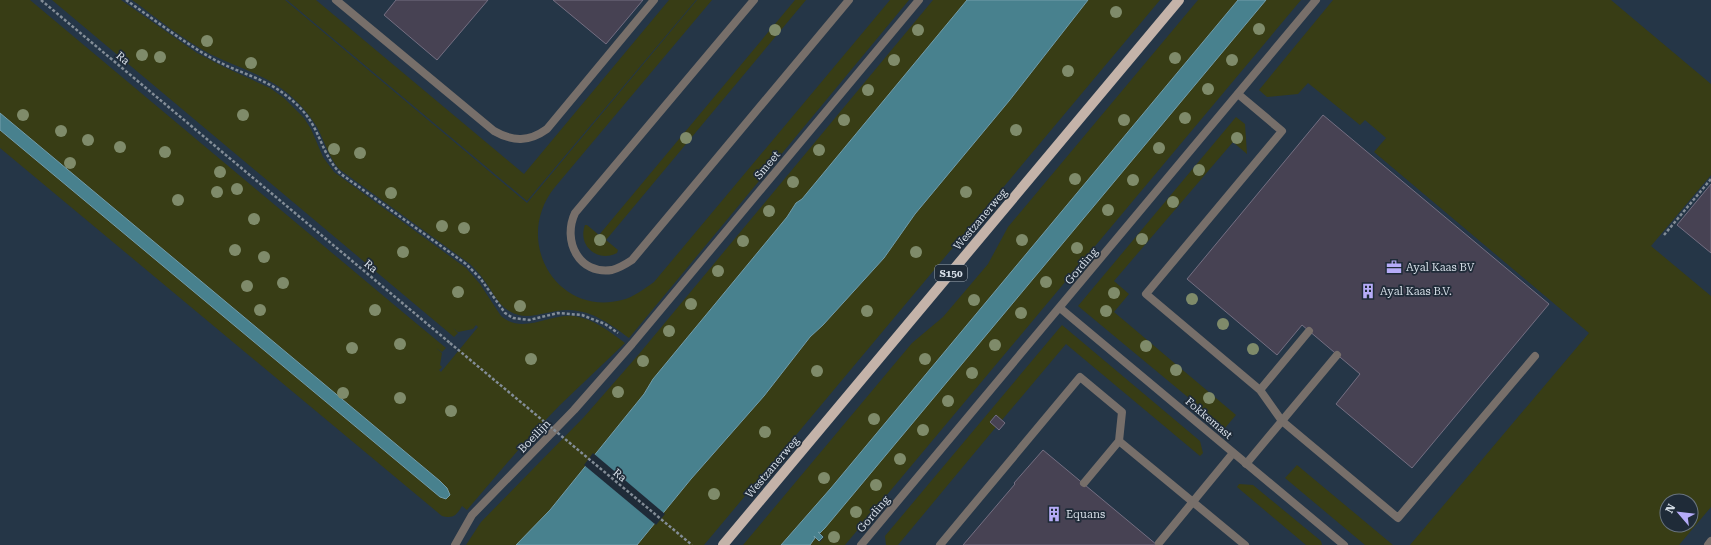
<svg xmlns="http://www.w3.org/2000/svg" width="1711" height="545" font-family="'Roboto Serif',serif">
<rect width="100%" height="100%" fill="#1f2b38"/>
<path fill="#253647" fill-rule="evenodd" d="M 0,0 L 1711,0 L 1711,545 L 0,545 ZM 1667,501 L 1691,501 L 1691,525 L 1667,525 Z"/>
<path fill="#383d15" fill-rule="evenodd" d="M 0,0 L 30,0 L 411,319 L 446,348 L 442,352 L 436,348 L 442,353 L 440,365 L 442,367 L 439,370 L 441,372 L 478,327 L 476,325 L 473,329 L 458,332 L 453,328 L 458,333 L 454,337 L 52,0 L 121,0 L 197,53 L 224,67 L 270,88 L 284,98 L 304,118 L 311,129 L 323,157 L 334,172 L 466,268 L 480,284 L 501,316 C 523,335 548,314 574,316 C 594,319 609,331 625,343 L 560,405 L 531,435 L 467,510 L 462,506 C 457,515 453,519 442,516 L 0,148 L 0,130 L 440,497 L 447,488 L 440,481 L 0,113 Z
M 132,0 L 285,0 L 527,203 L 697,0 L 712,0 L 555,187 C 512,240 556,317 622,300 C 634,297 644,289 654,282 L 890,0 L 909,0 L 629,338 C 610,324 593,311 569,310 C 548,309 528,323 509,311 C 497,304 492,290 484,280 C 480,274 475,269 470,264 L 339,169 C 329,157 325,143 318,129 C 311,117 303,107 293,98 C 270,76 238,68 210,54 C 182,39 157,18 132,0 Z
M 287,0 L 316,0 L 524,174 L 669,0 L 696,0 L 527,201 Z
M 795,0 L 806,0 L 606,240 L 618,250 L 617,253 C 598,263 577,246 585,225 L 587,225 L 599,235 Z
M 933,0 L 967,0 L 802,199 L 794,206 L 787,217 L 653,379 L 644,394 L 550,510 L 516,545 L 466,545 L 481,522 L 584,417 L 639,354 Z
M 1088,0 L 1160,0 L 704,545 L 637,545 L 691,479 L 764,396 L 810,337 L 823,325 L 884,258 L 915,214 L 1009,101 Z
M 1198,0 L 1238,0 L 831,488 L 781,545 L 743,545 L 912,343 L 943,317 L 988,264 L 1008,227 Z
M 1266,0 L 1301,0 L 845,545 L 810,545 L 815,538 L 820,542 L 824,537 L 820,533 Z
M 1333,0 L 1611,0 L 1711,84 L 1711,175 L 1651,246 L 1711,296 L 1711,507 L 1679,545 L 1410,545 L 1589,333 L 1374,152 L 1386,138 L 1365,120 L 1360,125 L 1308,83 L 1298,94 L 1267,97 L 1259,90 ZM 1667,501 L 1691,501 L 1691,525 L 1667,525 Z
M 1236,117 L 1245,124 L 1247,154 L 1233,142 L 1114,281 L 1129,294 L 1114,312 L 1236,415 L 1225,428 L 1078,306 Z
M 1062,325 L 1200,441 L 1203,453 L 1200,456 L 1066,344 L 1002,420 L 995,415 L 990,422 L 996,427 L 898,545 L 886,545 L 885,536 Z
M 1297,465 L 1393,545 L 1365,545 L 1285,478 Z
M 1239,484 L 1253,485 L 1321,541 L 1322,545 L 1306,545 L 1237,487 Z"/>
<path fill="#48818e" stroke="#739da9" d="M 967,0 L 1088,0 L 1009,101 L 915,214 L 884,258 L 823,325 L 810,337 L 764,396 L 691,479 L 637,545 L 516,545 L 550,510 L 644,394 L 653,379 L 787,217 L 796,203 L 802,199 Z
M 1238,0 L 1266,0 L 825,528 L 820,533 L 818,532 L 823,537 L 819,541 L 814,536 L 815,538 L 810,545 L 781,545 L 831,488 Z
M 0,113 L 440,481 L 447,488 L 450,495 L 446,499 L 440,497 L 0,130 Z"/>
<path fill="#1f2b38" d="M 593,453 L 665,514 L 656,525 L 584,465 Z"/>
<path fill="#474253" stroke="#746f82" d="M 396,0 L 488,0 L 437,60 L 384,15 Z
M 553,0 L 643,0 L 606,44 Z
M 1323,115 L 1549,304 L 1412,468 L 1336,404 L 1360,374 L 1302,325 L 1277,355 L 1187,279 Z
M 1711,184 L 1711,253 L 1677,225 Z
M 996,415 L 1005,423 L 999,430 L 990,422 Z
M 1043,450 L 1157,545 L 963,545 L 1015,484 L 1014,483 Z"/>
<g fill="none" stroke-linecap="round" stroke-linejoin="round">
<path stroke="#838d97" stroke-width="2.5" stroke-dasharray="3 2" stroke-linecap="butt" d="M 41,0 L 450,343
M 126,0 C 155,20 184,43 215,60 C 239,73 267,79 288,97 C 297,104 305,112 311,122 C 322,140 325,158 341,174 L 466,264 L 480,278 L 505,313 L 513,318 L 529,320 L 558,313 L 582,315 L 605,324 L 618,333
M 1664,235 L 1711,179"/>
<path stroke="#776f6a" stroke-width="8" d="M 336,0 L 494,131 C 513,142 529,142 547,129 L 654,0
M 754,0 L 575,213 C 562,241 579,275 612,270 C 619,268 626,264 632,260 L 849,0
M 1238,94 L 1282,131 L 1146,294 L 1260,390 L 1282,421 L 1398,518 L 1535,356
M 1260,390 L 1309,331
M 1119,441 L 1245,545
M 1246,464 L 1337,355
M 1159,543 L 1233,453
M 940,545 L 1080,377 L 1122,412 L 1119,441 L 1084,483"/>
<path stroke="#776f6a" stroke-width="8" d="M 1060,308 L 1344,545
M 455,545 L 472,515 L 574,410 L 632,344 L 919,0
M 861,545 L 1316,0
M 1708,545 L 1711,541"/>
<path stroke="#c4b3a9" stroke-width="10" d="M 723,545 L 1179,0"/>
<path stroke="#838d97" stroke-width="2.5" stroke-dasharray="3 2" stroke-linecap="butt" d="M 450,343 L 692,545"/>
</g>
<g fill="#7f8b6a">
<circle cx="1116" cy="12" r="6"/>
<circle cx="1259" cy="29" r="6"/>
<circle cx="775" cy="30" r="6"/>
<circle cx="918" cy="30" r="6"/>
<circle cx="207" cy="41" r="6"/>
<circle cx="142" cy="55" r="6"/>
<circle cx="160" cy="57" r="6"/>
<circle cx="1175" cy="58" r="6"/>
<circle cx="894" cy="60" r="6"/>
<circle cx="1232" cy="60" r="6"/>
<circle cx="251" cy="63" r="6"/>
<circle cx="1068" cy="71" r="6"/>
<circle cx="1208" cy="89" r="6"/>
<circle cx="868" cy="90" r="6"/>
<circle cx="23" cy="115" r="6"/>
<circle cx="243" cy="115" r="6"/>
<circle cx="1185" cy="118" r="6"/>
<circle cx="844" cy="120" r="6"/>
<circle cx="1124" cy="120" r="6"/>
<circle cx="1016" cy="130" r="6"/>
<circle cx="61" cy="131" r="6"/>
<circle cx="686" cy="138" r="6"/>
<circle cx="1237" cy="138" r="6"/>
<circle cx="88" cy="140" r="6"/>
<circle cx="120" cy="147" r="6"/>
<circle cx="1159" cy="148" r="6"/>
<circle cx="334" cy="149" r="6"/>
<circle cx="819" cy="150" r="6"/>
<circle cx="165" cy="152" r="6"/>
<circle cx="360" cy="153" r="6"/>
<circle cx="70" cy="163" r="6"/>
<circle cx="1199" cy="170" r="6"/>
<circle cx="220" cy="172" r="6"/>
<circle cx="1075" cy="179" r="6"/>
<circle cx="1133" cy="180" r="6"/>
<circle cx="793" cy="182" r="6"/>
<circle cx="237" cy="189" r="6"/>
<circle cx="217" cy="192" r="6"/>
<circle cx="966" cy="192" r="6"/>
<circle cx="391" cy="193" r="6"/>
<circle cx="178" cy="200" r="6"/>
<circle cx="1173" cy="202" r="6"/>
<circle cx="1108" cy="210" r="6"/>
<circle cx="769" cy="211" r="6"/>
<circle cx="254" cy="219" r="6"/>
<circle cx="442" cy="226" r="6"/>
<circle cx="464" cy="228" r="6"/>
<circle cx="1142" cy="239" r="6"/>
<circle cx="600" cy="240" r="6"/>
<circle cx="1022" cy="240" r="6"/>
<circle cx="743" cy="241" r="6"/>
<circle cx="1077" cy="248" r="6"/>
<circle cx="235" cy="250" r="6"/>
<circle cx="403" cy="252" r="6"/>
<circle cx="916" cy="252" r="6"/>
<circle cx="264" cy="257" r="6"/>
<circle cx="718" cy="271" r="6"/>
<circle cx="1046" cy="282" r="6"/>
<circle cx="283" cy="283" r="6"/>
<circle cx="247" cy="286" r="6"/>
<circle cx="458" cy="292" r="6"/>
<circle cx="1114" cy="293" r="6"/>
<circle cx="1192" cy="299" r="6"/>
<circle cx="974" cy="300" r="6"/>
<circle cx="691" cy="304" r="6"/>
<circle cx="520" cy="306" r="6"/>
<circle cx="260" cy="310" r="6"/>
<circle cx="375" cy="310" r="6"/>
<circle cx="867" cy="311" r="6"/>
<circle cx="1106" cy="311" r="6"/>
<circle cx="1021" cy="313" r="6"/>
<circle cx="1223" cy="324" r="6"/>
<circle cx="669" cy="331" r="6"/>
<circle cx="400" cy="344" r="6"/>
<circle cx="995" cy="345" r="6"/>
<circle cx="1146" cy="346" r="6"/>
<circle cx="352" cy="348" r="6"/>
<circle cx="1253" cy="349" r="6"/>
<circle cx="531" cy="359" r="6"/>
<circle cx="925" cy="359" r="6"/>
<circle cx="643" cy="361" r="6"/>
<circle cx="1176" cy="370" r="6"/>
<circle cx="817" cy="371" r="6"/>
<circle cx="972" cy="373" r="6"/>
<circle cx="618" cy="392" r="6"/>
<circle cx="343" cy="393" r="6"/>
<circle cx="400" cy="398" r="6"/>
<circle cx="1209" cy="398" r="6"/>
<circle cx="948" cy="401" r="6"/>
<circle cx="451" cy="411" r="6"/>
<circle cx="874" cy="419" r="6"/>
<circle cx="923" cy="430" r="6"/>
<circle cx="765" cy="432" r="6"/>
<circle cx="900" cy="459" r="6"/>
<circle cx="824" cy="478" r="6"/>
<circle cx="876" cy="485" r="6"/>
<circle cx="714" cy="494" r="6"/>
<circle cx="856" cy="512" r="6"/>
<circle cx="834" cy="537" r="6"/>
</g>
<defs>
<g id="office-bare" transform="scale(1.2)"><path d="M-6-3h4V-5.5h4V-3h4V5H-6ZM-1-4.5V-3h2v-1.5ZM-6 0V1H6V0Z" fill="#b6acf8" stroke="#1f2b38" stroke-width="2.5" paint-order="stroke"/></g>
<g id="building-bare" transform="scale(1.2)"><path d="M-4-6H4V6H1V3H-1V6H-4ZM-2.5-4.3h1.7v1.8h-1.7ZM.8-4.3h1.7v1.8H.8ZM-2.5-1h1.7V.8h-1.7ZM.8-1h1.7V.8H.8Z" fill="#b6acf8" stroke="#1f2b38" stroke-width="2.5" paint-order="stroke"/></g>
</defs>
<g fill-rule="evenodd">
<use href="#office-bare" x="1394" y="267"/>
<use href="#building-bare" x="1368" y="291"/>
<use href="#building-bare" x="1054" y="514"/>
</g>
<g text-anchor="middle" stroke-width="3.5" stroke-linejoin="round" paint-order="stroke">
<rect fill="#1f2b38" stroke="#9fa8b2" stroke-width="1" x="935" y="265" width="32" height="16" rx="3"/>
<g font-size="10" font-weight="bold" fill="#d6dee7">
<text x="951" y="277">S150</text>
</g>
<g font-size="11" fill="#d6dee7" stroke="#1f2b38">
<text transform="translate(123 58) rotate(40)" y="4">Ra</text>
<text transform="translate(767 165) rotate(-50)" y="4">Smeet</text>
<text transform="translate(980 219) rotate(-50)" y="4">Westzanerweg</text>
<text transform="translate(371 266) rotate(40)" y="4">Ra</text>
<text transform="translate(1081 266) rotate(-50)" y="4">Gording</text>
<text transform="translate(1209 418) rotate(40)" y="4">Fokkemast</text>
<text transform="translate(534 436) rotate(-46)" y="4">Boeilijn</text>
<text transform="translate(772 467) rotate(-50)" y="4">Westzanerweg</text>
<text transform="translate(620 475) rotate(40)" y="4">Ra</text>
<text transform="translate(873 514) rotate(-50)" y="4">Gording</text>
</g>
<g font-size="11" fill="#d6dee7" stroke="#1f2b38" text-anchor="start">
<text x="1406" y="271">Ayal Kaas BV</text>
<text x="1380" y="295">Ayal Kaas B.V.</text>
<text x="1066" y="518">Equans</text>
</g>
</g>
<g transform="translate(1679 513) rotate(298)"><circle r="19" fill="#1f2b38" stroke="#68737e"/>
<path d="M0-3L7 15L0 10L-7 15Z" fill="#b6acf8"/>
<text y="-6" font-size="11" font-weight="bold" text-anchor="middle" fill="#d6dee7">N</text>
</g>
</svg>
